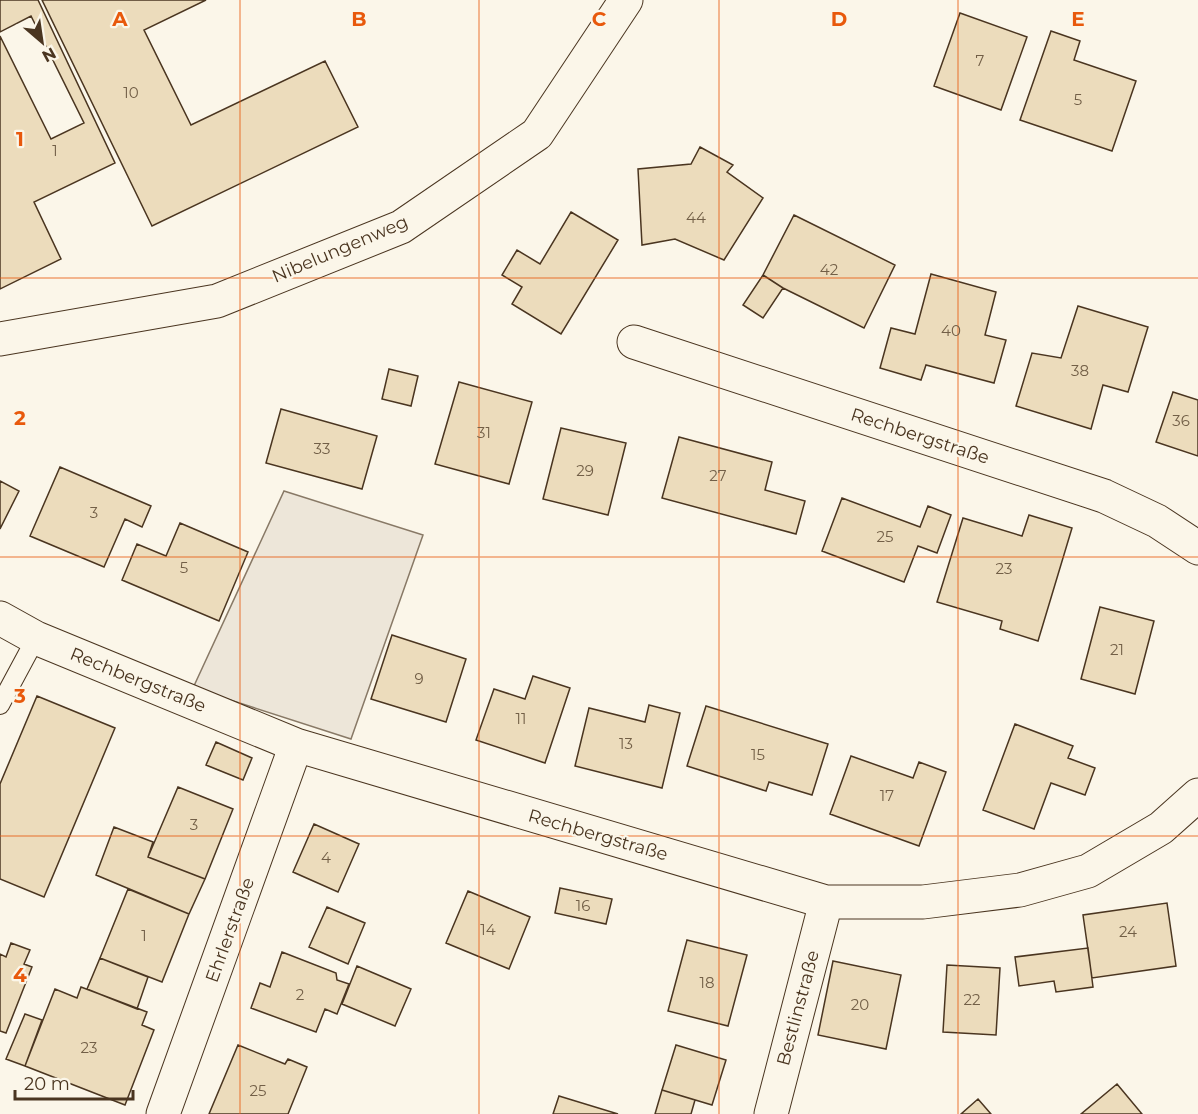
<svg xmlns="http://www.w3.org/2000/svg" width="1198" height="1114" font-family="Montserrat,sans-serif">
<rect width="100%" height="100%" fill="#fbf6e9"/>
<path fill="#ede6d9" stroke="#887966" stroke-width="1.5" d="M 284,491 L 423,535 L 351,739 L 193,688 Z"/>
<path fill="#ecdcbc" stroke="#4a3520" stroke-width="1.5" d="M 0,0 L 38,0 L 115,163 L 34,202 L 61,259 L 0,289 L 0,36 L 51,139 L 84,123 L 31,16 L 0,32 Z
M 42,0 L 206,0 L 144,30 L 191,125 L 325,61 L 358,127 L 152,226 Z
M 960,13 L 1027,37 L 1001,110 L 934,86 Z
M 1051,31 L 1080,41 L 1074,60 L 1136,81 L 1112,151 L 1020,120 Z
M 700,147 L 733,165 L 727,172 L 763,198 L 724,260 L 675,239 L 642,245 L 638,169 L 691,164 Z
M 571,212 L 618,240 L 561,334 L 512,304 L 522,287 L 502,275 L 517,250 L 540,264 Z
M 794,215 L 895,265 L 864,328 L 783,288 L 763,275 Z
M 931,274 L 996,292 L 985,335 L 1006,340 L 994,383 L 926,365 L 921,380 L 880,368 L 891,328 L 915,334 Z
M 763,275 L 783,288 L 763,318 L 743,305 Z
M 1078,306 L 1148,327 L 1128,392 L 1103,385 L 1091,429 L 1016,406 L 1032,353 L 1061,358 Z
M 389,369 L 418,376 L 411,406 L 382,399 Z
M 459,382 L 532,402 L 509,484 L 435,464 Z
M 1173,392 L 1198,400 L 1198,456 L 1156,442 Z
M 281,409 L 377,436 L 362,489 L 266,463 Z
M 561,428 L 626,443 L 608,515 L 543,499 Z
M 679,437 L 772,462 L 765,490 L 805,501 L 796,534 L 662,498 Z
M 60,467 L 151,506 L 142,527 L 125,519 L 104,567 L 30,536 Z
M 0,481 L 19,491 L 0,529 Z
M 842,498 L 920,527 L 928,506 L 951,515 L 937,553 L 918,546 L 904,582 L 822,551 Z
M 1029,515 L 1072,528 L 1038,641 L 1000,629 L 1002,621 L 937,602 L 963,518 L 1022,536 Z
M 180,523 L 248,552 L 219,621 L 122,580 L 137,544 L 166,556 Z
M 1100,607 L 1154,621 L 1135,694 L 1081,679 Z
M 392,635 L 466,659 L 446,722 L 371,699 Z
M 533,676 L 570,688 L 545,763 L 476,740 L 494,689 L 525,699 Z
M 37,696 L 115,728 L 44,897 L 0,879 L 0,784 Z
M 649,705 L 680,713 L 662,788 L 575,766 L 589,708 L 645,722 Z
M 706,706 L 828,744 L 812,795 L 769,782 L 766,791 L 687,766 Z
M 1015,724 L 1073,746 L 1068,758 L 1095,768 L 1085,795 L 1051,783 L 1034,829 L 983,810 Z
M 216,742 L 252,758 L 243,780 L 206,765 Z
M 851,756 L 913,778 L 919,762 L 946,772 L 919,846 L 830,814 Z
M 178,787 L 233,809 L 205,879 L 148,857 Z
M 314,824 L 359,844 L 338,892 L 293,872 Z
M 114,827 L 153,842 L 148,857 L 205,879 L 189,914 L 96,875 Z
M 560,888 L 612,899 L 606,924 L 555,913 Z
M 128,889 L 189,914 L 162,982 L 100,958 Z
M 468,891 L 530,917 L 509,969 L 446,943 Z
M 1167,903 L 1176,966 L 1092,978 L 1083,915 Z
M 327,907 L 365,923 L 348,964 L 309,947 Z
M 687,940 L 747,955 L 728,1026 L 668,1011 Z
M 11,943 L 30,950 L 24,964 L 32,967 L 6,1033 L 0,1031 L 0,954 L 6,957 Z
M 1088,948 L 1093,987 L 1056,992 L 1054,981 L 1019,986 L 1015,957 Z
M 282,952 L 336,973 L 337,980 L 349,984 L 337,1014 L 325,1009 L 316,1032 L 251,1008 L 260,983 L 270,987 Z
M 100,958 L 148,977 L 137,1009 L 87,989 Z
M 833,961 L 901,975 L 886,1049 L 818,1035 Z
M 947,965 L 1000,968 L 996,1035 L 943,1032 Z
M 357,966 L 411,989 L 395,1026 L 342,1004 Z
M 81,987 L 147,1012 L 142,1025 L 154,1030 L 125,1105 L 25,1066 L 55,989 L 77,998 Z
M 25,1014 L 42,1020 L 25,1066 L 6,1059 Z
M 238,1045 L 285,1064 L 288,1059 L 307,1067 L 288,1114 L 209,1114 Z
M 676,1045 L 726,1060 L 712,1105 L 662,1090 Z
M 1117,1084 L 1142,1114 L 1081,1114 Z
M 662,1090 L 695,1100 L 691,1114 L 655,1114 Z
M 559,1096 L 618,1114 L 553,1114 Z
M 978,1099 L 991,1114 L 961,1114 Z"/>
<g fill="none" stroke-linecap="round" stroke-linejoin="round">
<g stroke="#4a3520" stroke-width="20">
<path id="service" d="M 0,705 L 36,638"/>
</g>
<g stroke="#4a3520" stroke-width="35">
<path id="minor" d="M 0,339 L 217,301 L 401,227 L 537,134 L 626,0
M 634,342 L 1104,496 L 1157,521 L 1198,548
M 0,618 L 36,638 L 296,745 L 826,902 L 923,902 L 1020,890 L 1088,871 L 1161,828 L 1198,795
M 163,1114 L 296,745
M 771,1114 L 826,902"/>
</g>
<use href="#service" stroke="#fbf6e9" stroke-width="18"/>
<use href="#minor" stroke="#fbf6e9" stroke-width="33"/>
</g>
<path fill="none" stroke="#e8590c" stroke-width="1.5" stroke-opacity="0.55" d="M 240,0 L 240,1114M 479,0 L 479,1114M 719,0 L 719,1114M 958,0 L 958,1114M 0,278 L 1198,278M 0,557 L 1198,557M 0,836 L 1198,836"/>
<g text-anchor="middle" stroke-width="4.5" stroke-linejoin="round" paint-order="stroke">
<g font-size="15" fill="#725f47">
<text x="980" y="66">7</text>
<text x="131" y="98">10</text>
<text x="1078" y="105">5</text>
<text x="55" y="156">1</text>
<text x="696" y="223">44</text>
<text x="829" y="275">42</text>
<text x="951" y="336">40</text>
<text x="1080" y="376">38</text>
<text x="1181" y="426">36</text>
<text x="484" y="438">31</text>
<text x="322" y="454">33</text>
<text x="585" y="476">29</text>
<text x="718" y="481">27</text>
<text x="94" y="518">3</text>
<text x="885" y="542">25</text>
<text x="184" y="573">5</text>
<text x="1004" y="574">23</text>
<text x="1117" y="655">21</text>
<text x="419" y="684">9</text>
<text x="521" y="724">11</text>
<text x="626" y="749">13</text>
<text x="758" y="760">15</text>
<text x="887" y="801">17</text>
<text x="194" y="830">3</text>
<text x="326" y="863">4</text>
<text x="583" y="911">16</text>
<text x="488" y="935">14</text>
<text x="1128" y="937">24</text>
<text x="144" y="941">1</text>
<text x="707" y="988">18</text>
<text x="300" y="1000">2</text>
<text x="972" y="1005">22</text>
<text x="860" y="1010">20</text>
<text x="89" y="1053">23</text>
<text x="258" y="1096">25</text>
</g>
<g font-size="18" fill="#4a3520" stroke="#fbf6e9">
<text transform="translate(340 249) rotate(-23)" y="6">Nibelungenweg</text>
<text transform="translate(920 436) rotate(18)" y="6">Rechbergstraße</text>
<text transform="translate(138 680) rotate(22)" y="6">Rechbergstraße</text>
<text transform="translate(598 835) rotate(16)" y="6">Rechbergstraße</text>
<text transform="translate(230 930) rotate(-70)" y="6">Ehrlerstraße</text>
<text transform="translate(798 1008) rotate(-75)" y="6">Bestlinstraße</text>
</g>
</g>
<g font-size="20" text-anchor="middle" font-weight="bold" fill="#e8590c" stroke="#fbf6e9" stroke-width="4.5" stroke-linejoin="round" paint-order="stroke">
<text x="120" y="26">A</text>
<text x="359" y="26">B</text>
<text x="599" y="26">C</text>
<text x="839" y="26">D</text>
<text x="1078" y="26">E</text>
<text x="20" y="146">1</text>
<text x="20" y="425">2</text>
<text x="20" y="703">3</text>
<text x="20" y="982">4</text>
</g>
<g transform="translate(42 42) rotate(151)" stroke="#fbf6e9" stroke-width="4.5" paint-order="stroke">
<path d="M0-4.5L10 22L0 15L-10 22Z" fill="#4a3520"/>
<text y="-9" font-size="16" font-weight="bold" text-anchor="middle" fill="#4a3520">N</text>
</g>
<path d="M15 1090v9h118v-9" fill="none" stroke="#4a3520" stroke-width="3"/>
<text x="24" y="1090" font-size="18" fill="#4a3520" stroke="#fbf6e9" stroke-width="4.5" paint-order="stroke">20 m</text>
</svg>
